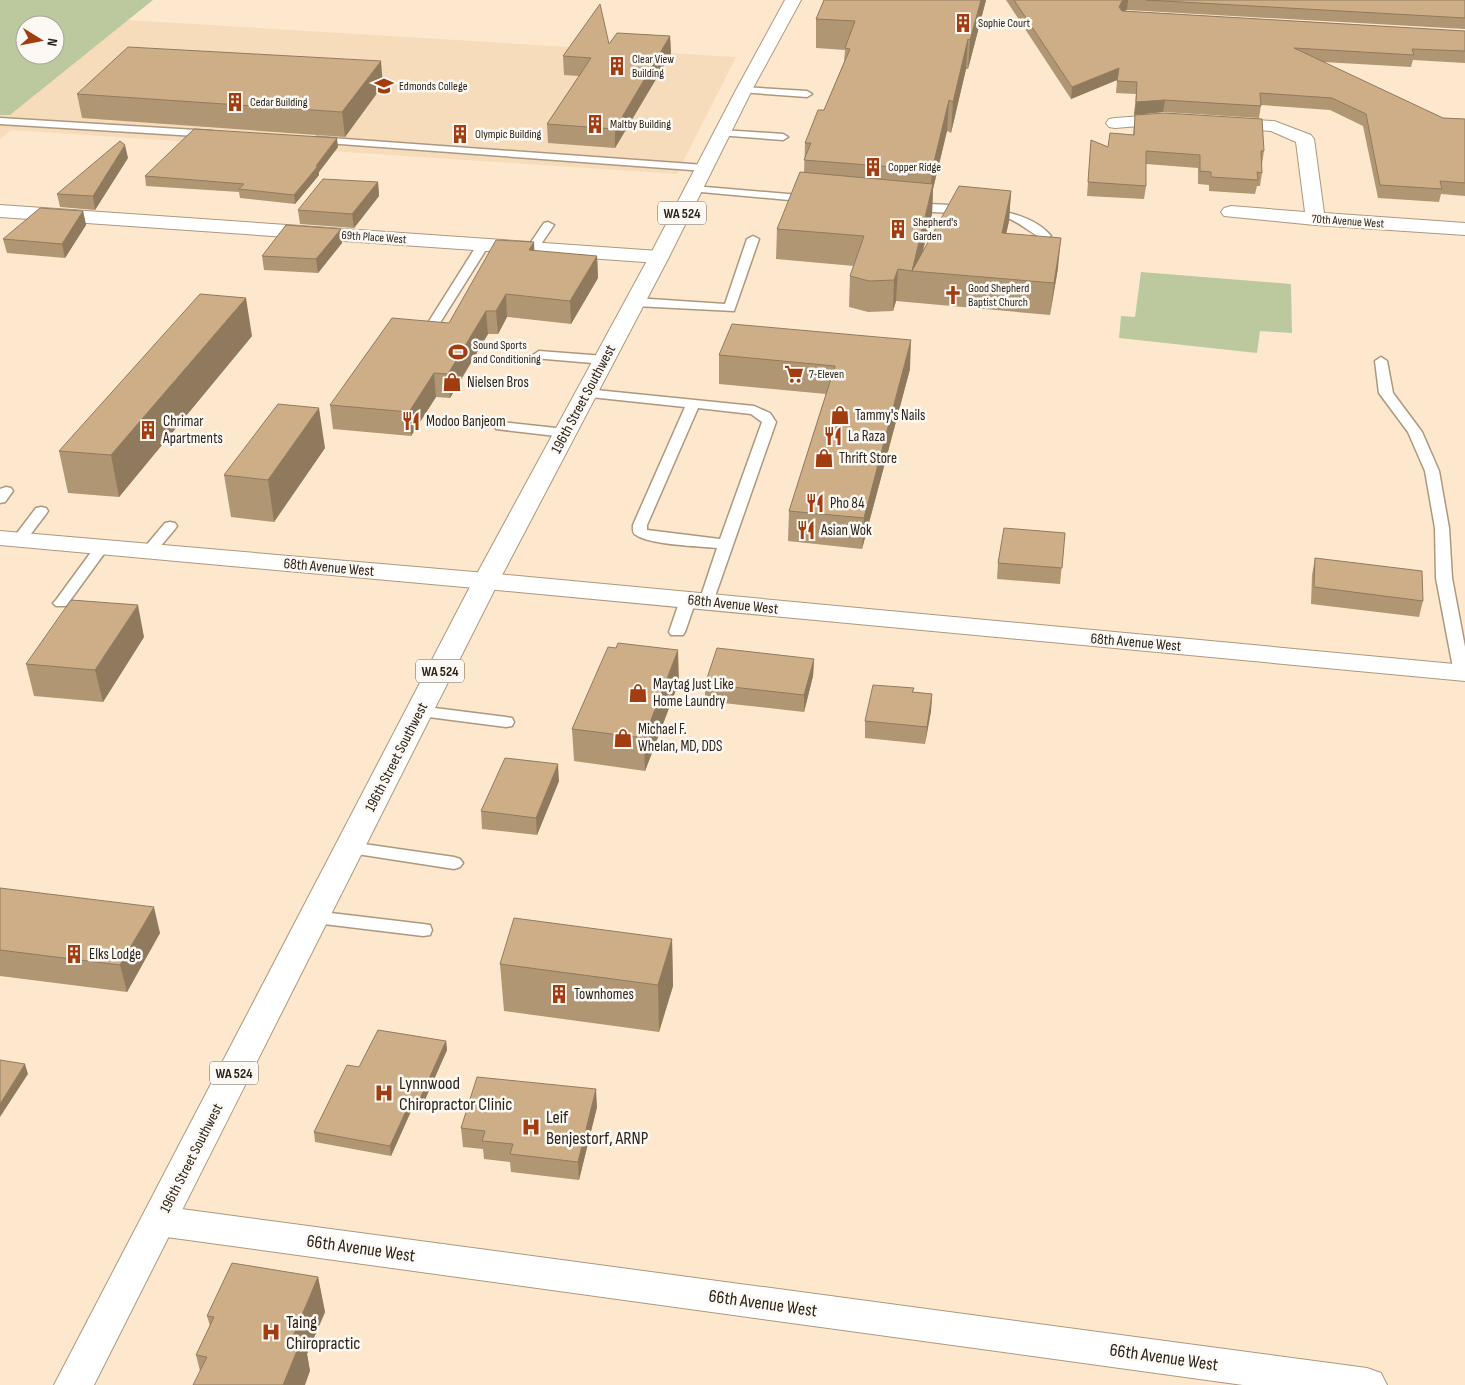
<svg xmlns="http://www.w3.org/2000/svg" width="1465" height="1385" font-family="'Sofia Sans Condensed',sans-serif">
<rect width="100%" height="100%" fill="#fee8cd"/>
<path fill="#f6dcbb" d="M 128,20 L 736,57 L 677,174 L 11,130 L 0,139 L 0,115 L 10,115 Z"/>
<path fill="#bcc99e" fill-rule="evenodd" d="M 0,0 L 153,0 L 10,115 L 0,115 ZM 25,25 L 55,25 L 55,55 L 25,55 Z
M 1141,272 L 1291,284 L 1292,333 L 1260,331 L 1257,353 L 1119,338 L 1121,316 L 1135,317 Z"/>
<g fill="none" stroke-linecap="round" stroke-linejoin="round">
<g stroke="#ac987f" stroke-width="3">
<path id="lane" d="M 744,87 L 807,91 L 812,94 L 807,97 L 740,92 L 739,90 Z
M 0,118 L 212,131 L 217,134 L 212,137 L 0,124 Z
M 722,130 L 783,134 L 788,137 L 783,140 L 718,135 L 717,133 Z
M 317,137 L 705,165 L 710,168 L 705,171 L 313,142 L 312,140 L 313,138 Z
M 694,186 L 811,196 L 817,199 L 811,202 L 690,191 L 688,189 Z
M 911,203 C 951,206 1024,203 1051,236 L 1045,239 C 1033,236 1020,221 1004,217 C 974,210 937,216 907,208 L 905,206 L 907,204 Z
M 548,222 L 554,225 L 537,250 L 533,252 L 529,250 L 527,248 L 544,223 Z
M 753,236 L 759,239 L 734,311 L 635,306 L 629,302 L 635,298 L 725,304 L 747,239 Z
M 483,242 L 489,245 L 438,326 L 432,330 L 428,329 L 426,326 L 477,245 Z
M 539,351 L 604,356 L 610,360 L 604,364 L 534,358 L 533,355 Z
M 1381,357 L 1387,361 L 1393,393 L 1422,432 L 1439,471 L 1449,528 L 1452,578 L 1465,647 L 1465,677 L 1456,676 L 1454,673 L 1436,578 L 1435,528 L 1425,471 L 1408,432 L 1379,393 L 1375,361 Z
M 586,389 L 754,406 L 770,413 L 776,422 L 712,605 L 702,605 L 699,602 L 717,548 C 699,546 650,545 636,535 C 632,533 633,529 633,525 L 685,407 L 581,396 L 579,393 ZM 698,408 L 751,414 L 762,422 L 720,539 L 647,530 L 647,525 Z
M 501,422 L 565,429 L 572,433 L 565,437 L 496,429 L 494,426 L 496,423 Z
M 6,487 L 11,488 L 13,491 L 5,502 L 0,503 L 0,489 Z
M 41,507 L 46,508 L 48,511 L 46,514 L 24,543 L 14,543 L 12,540 L 14,537 L 36,508 Z
M 170,522 L 175,523 L 177,526 L 175,529 L 154,554 L 144,554 L 142,551 L 144,548 L 165,523 Z
M 102,543 L 107,544 L 109,547 L 66,606 L 56,606 L 53,603 L 56,600 L 97,544 Z
M 688,595 L 693,597 L 696,600 L 685,632 L 683,635 L 671,635 L 669,632 L 680,600 L 683,597 Z
M 419,706 L 506,717 L 512,718 L 514,722 L 512,726 L 506,727 L 413,715 L 411,711 L 413,707 Z
M 350,842 L 454,857 L 460,859 L 463,863 L 460,867 L 454,869 L 344,852 L 341,848 L 344,844 Z
M 314,911 L 423,924 L 430,925 L 432,930 L 430,935 L 423,936 L 307,922 L 305,917 L 307,912 Z"/>
</g>
<g stroke="#ac987f" stroke-width="2">
<path id="street" d="M 1171,114 L 1177,115 L 1180,119 L 1177,123 L 1115,128 L 1109,127 L 1106,123 L 1109,119 L 1115,118 Z
M 1224,118 L 1274,121 L 1311,135 L 1314,139 L 1324,213 L 1465,223 L 1465,235 L 1315,225 L 1224,216 L 1221,212 L 1224,208 L 1231,206 L 1305,212 L 1296,142 L 1271,131 L 1218,127 L 1215,123 L 1218,119 Z
M 0,205 L 659,251 L 666,253 L 669,257 L 666,261 L 659,263 L 0,217 Z
M 159,1206 L 1367,1368 L 1381,1373 L 1387,1385 L 1243,1385 L 159,1236 L 146,1231 L 141,1221 L 146,1211 Z"/>
</g>
<g stroke="#ac987f" stroke-width="2">
<path id="secondary" d="M 0,531 L 486,573 L 1465,665 L 1465,681 L 486,589 L 0,545 Z"/>
</g>
<g stroke="#ac987f" stroke-width="2">
<path id="primary" d="M 785,0 L 801,0 L 752,90 L 669,257 L 499,581 L 94,1385 L 54,1385 L 473,581 L 649,257 L 736,90 Z"/>
</g>
<use href="#lane" fill="#fff" fill-rule="evenodd"/>
<use href="#street" fill="#fff" fill-rule="evenodd"/>
<use href="#secondary" fill="#fff" fill-rule="evenodd"/>
<use href="#primary" fill="#fff" fill-rule="evenodd"/>
</g>
<path fill="#b19674" d="M 824,0 L 986,0 L 968,69 L 966,69 L 951,133 L 947,131 L 933,189 L 932,214 L 922,253 L 1011,191 L 1009,221 L 1006,233 L 1058,268 L 1050,315 L 896,301 L 893,311 L 868,312 L 849,307 L 850,276 L 854,266 L 776,259 L 777,229 L 804,173 L 805,143 L 824,110 L 844,62 L 845,50 L 816,48 L 816,19 Z
M 1006,0 L 1465,0 L 1465,29 L 1127,10 L 1125,11 L 1465,31 L 1465,63 L 1413,60 L 1411,67 L 1323,62 L 1443,118 L 1465,119 L 1465,196 L 1441,194 L 1439,202 L 1378,198 L 1363,126 L 1330,110 L 1261,105 L 1259,118 L 1163,112 L 1134,115 L 1136,94 L 1116,93 L 1117,80 L 1071,99 Z
M 670,36 L 671,54 L 615,148 L 548,143 L 547,124 L 579,76 L 564,75 L 563,56 L 609,44 Z
M 383,85 L 345,137 L 82,118 L 77,94 Z
M 1135,115 L 1264,151 L 1262,164 L 1262,173 L 1260,186 L 1257,186 L 1255,194 L 1209,191 L 1209,185 L 1198,184 L 1198,168 L 1146,164 L 1146,186 L 1144,199 L 1087,196 L 1091,140 L 1108,147 L 1133,135 Z
M 338,147 L 319,172 L 319,175 L 295,204 L 240,198 L 239,192 L 146,186 L 145,176 Z
M 128,158 L 95,210 L 60,207 L 57,194 Z
M 378,182 L 379,196 L 354,228 L 300,224 L 298,210 Z
M 83,211 L 86,225 L 65,258 L 7,253 L 3,239 Z
M 341,229 L 342,243 L 318,273 L 264,270 L 262,256 Z
M 534,242 L 534,251 L 597,256 L 598,278 L 571,324 L 507,317 L 498,334 L 488,334 L 450,398 L 436,397 L 411,436 L 333,429 L 330,405 L 449,323 Z
M 252,336 L 119,497 L 68,493 L 59,451 Z
M 719,355 L 910,369 L 862,549 L 788,541 L 789,511 L 826,394 L 719,384 Z
M 325,448 L 274,522 L 231,517 L 224,475 Z
M 1065,533 L 1060,584 L 997,579 L 998,563 Z
M 1315,558 L 1423,601 L 1419,617 L 1311,604 L 1312,575 Z
M 144,637 L 103,702 L 34,696 L 26,664 Z
M 814,659 L 813,676 L 804,712 L 705,701 L 705,684 Z
M 679,682 L 645,771 L 574,761 L 572,729 Z
M 914,688 L 913,692 L 932,694 L 931,711 L 925,744 L 865,738 L 865,721 Z
M 559,781 L 537,835 L 482,829 L 481,811 Z
M 0,888 L 160,933 L 127,992 L 0,976 Z
M 672,939 L 673,986 L 659,1032 L 504,1011 L 500,964 Z
M 446,1041 L 447,1050 L 420,1111 L 412,1109 L 391,1156 L 315,1142 L 314,1132 L 359,1067 Z
M 597,1107 L 579,1180 L 511,1172 L 510,1162 L 484,1159 L 483,1149 L 463,1147 L 461,1128 Z
M 318,1277 L 325,1312 L 307,1354 L 310,1371 L 200,1371 L 196,1355 L 210,1326 L 207,1316 Z"/>
<path fill="#907a5e" d="M 981,0 L 986,0 L 968,69 L 970,40 Z
M 1125,0 L 1128,0 L 1127,10 L 1120,12 L 1119,7 L 1122,1 Z
M 670,36 L 671,54 L 615,148 L 615,129 Z
M 968,39 L 966,69 L 951,133 L 953,102 Z
M 381,61 L 383,85 L 345,137 L 342,112 Z
M 1119,68 L 1117,80 L 1071,99 L 1072,87 Z
M 949,100 L 947,131 L 933,189 L 932,214 L 918,271 L 912,271 L 911,302 L 912,271 L 930,198 L 932,170 Z
M 1165,100 L 1163,112 L 1134,115 L 1136,102 Z
M 337,138 L 338,147 L 319,172 L 319,175 L 295,204 L 294,195 Z
M 125,145 L 128,158 L 95,210 L 93,196 Z
M 378,182 L 379,196 L 354,228 L 352,214 Z
M 1011,191 L 1009,221 L 1000,263 L 1002,233 Z
M 83,211 L 86,225 L 65,258 L 62,244 Z
M 341,229 L 342,243 L 318,273 L 316,259 Z
M 1061,238 L 1058,268 L 1050,315 L 1054,283 Z
M 534,242 L 535,264 L 529,250 Z
M 597,256 L 598,278 L 571,324 L 570,301 Z
M 898,269 L 896,301 L 893,311 L 894,280 Z
M 506,294 L 507,317 L 498,334 L 496,311 Z
M 246,298 L 252,336 L 119,497 L 111,455 Z
M 486,311 L 488,334 L 450,398 L 448,374 Z
M 911,340 L 910,369 L 862,549 L 864,518 Z
M 434,373 L 436,397 L 411,436 L 409,412 Z
M 319,408 L 325,448 L 274,522 L 268,480 Z
M 138,605 L 144,637 L 103,702 L 95,670 Z
M 678,650 L 679,682 L 645,771 L 644,738 Z
M 814,659 L 813,676 L 804,712 L 804,695 Z
M 932,694 L 931,711 L 925,744 L 927,727 Z
M 558,764 L 559,781 L 537,835 L 536,818 Z
M 154,907 L 160,933 L 127,992 L 120,965 Z
M 672,939 L 673,986 L 659,1032 L 658,985 Z
M 446,1041 L 447,1050 L 420,1111 L 419,1101 Z
M 25,1064 L 28,1074 L 0,1117 L 0,1104 Z
M 596,1089 L 597,1107 L 579,1180 L 578,1162 Z
M 411,1100 L 412,1109 L 391,1156 L 390,1146 Z
M 318,1277 L 325,1312 L 307,1354 L 310,1371 L 305,1385 L 283,1385 L 294,1334 Z"/>
<path fill="#ceae87" stroke="#907a5e" d="M 824,0 L 981,0 L 970,40 L 968,39 L 953,102 L 949,100 L 932,170 L 804,160 L 811,143 L 805,143 L 818,110 L 824,110 L 850,49 L 845,48 L 855,21 L 816,19 Z
M 1014,0 L 1125,0 L 1122,1 L 1119,7 L 1122,11 L 1465,31 L 1465,51 L 1412,49 L 1414,55 L 1294,48 L 1443,118 L 1465,119 L 1465,183 L 1440,181 L 1442,189 L 1380,185 L 1366,114 L 1332,98 L 1260,93 L 1261,106 L 1165,100 L 1136,102 L 1137,82 L 1117,81 L 1119,68 L 1072,87 Z
M 1146,0 L 1465,0 L 1465,18 Z
M 600,4 L 609,44 L 617,33 L 670,36 L 615,129 L 547,124 L 591,58 L 563,56 Z
M 128,47 L 381,61 L 342,112 L 77,94 Z
M 1165,113 L 1262,119 L 1264,151 L 1261,151 L 1262,173 L 1257,172 L 1258,180 L 1211,177 L 1211,172 L 1200,171 L 1200,155 L 1146,151 L 1146,186 L 1088,182 L 1091,140 L 1108,147 L 1110,133 L 1134,135 L 1135,115 Z
M 194,129 L 337,138 L 316,166 L 318,166 L 294,195 L 239,189 L 244,184 L 145,176 Z
M 120,141 L 125,145 L 93,196 L 57,194 Z
M 800,172 L 933,184 L 912,271 L 898,269 L 894,280 L 869,281 L 850,276 L 864,236 L 777,229 Z
M 323,179 L 378,182 L 352,214 L 298,210 Z
M 959,186 L 1011,191 L 1002,233 L 1061,238 L 1054,283 L 912,271 Z
M 40,208 L 83,211 L 62,244 L 3,239 Z
M 286,225 L 341,229 L 316,259 L 262,256 Z
M 496,240 L 534,242 L 529,250 L 597,256 L 570,301 L 506,294 L 496,311 L 486,311 L 448,374 L 434,373 L 409,412 L 330,405 L 392,318 L 449,323 Z
M 200,294 L 246,298 L 111,455 L 59,451 Z
M 732,324 L 911,340 L 864,518 L 789,511 L 835,366 L 719,355 Z
M 278,404 L 319,408 L 268,480 L 224,475 Z
M 1004,528 L 1065,533 L 1062,568 L 998,563 Z
M 1315,558 L 1422,571 L 1423,601 L 1314,587 Z
M 71,600 L 138,605 L 95,670 L 26,664 Z
M 618,643 L 678,650 L 644,738 L 572,729 L 608,647 L 616,648 Z
M 717,648 L 814,659 L 804,695 L 705,684 Z
M 873,685 L 914,688 L 912,692 L 932,694 L 927,727 L 865,721 Z
M 505,758 L 558,764 L 536,818 L 481,811 Z
M 0,888 L 154,907 L 120,965 L 0,950 Z
M 514,918 L 672,939 L 658,985 L 500,964 Z
M 378,1030 L 446,1041 L 419,1101 L 411,1100 L 390,1146 L 314,1132 L 347,1065 L 359,1067 Z
M 0,1060 L 25,1064 L 0,1104 Z
M 477,1077 L 596,1089 L 578,1162 L 510,1154 L 513,1144 L 482,1141 L 485,1131 L 461,1128 Z
M 232,1263 L 318,1277 L 294,1334 L 303,1336 L 283,1385 L 193,1385 L 207,1357 L 196,1355 L 214,1317 L 207,1316 Z"/>
<defs>
<g id="building-bare" transform="scale(1.5)"><path d="M-4-6H4V6H1V3H-1V6H-4ZM-2.5-4.3h1.7v1.8h-1.7ZM.8-4.3h1.7v1.8H.8ZM-2.5-1h1.7V.8h-1.7ZM.8-1h1.7V.8H.8Z" fill="#a23d11" stroke="#fcf8f3" stroke-width="2.5" paint-order="stroke"/></g>
<g id="university-bare" transform="scale(1.5)"><path d="M0-5L7-2L0 1L-7-2ZM-4 1L0 2.5L4 1V4Q0 6-4 4Z" fill="#a23d11" stroke="#fcf8f3" stroke-width="2.5" paint-order="stroke"/></g>
<g id="church-bare" transform="scale(1.5)"><path d="M-1.2-6h2.4v3.5h3.3v2.4h-3.3V6h-2.4V-.1h-3.3v-2.4h3.3Z" fill="#a23d11" stroke="#fcf8f3" stroke-width="2.5" paint-order="stroke"/></g>
<g id="stadium-bare" transform="scale(1.5)"><path d="M0-5a6.5 5 0 1 0 0 10a6.5 5 0 1 0 0-10ZM-3.5-1.8h7v3.6h-7Z" fill="#a23d11" stroke="#fcf8f3" stroke-width="2.5" paint-order="stroke"/></g>
<g id="supermarket-bare" transform="scale(1.5)"><path d="M-6-5.5h2.5l.6 2H6L4.5 2H-2.5L-4.4-4H-6ZM-1.5 3.2a1.3 1.3 0 1 0 .1 0ZM3 3.2a1.3 1.3 0 1 0 .1 0Z" fill="#a23d11" stroke="#fcf8f3" stroke-width="2.5" paint-order="stroke"/></g>
<g id="shop-bare" transform="scale(1.5)"><path d="M-5-2.5h2.3a2.7 3.5 0 0 1 5.4 0H5L5.5 6h-11ZM-1.5-2.5h3a1.5 2.3 0 0 0-3 0Z" fill="#a23d11" stroke="#fcf8f3" stroke-width="2.5" paint-order="stroke"/></g>
<g id="restaurant-bare" transform="scale(1.5)"><path d="M-5-6h1v4h1v-4h1v4h1v-4h1v5L-1.5 .5V6h-2V.5L-5-1ZM5-6V6H3V1.5H1.5Q1.5-4 5-6Z" fill="#a23d11" stroke="#fcf8f3" stroke-width="2.5" paint-order="stroke"/></g>
<g id="hospital-bare" transform="scale(1.5)"><path d="M-5-5h3v3.5h4V-5h3V5h-3V1.5h-4V5h-3Z" fill="#a23d11" stroke="#fcf8f3" stroke-width="2.5" paint-order="stroke"/></g>
</defs>
<g fill-rule="evenodd">
<use href="#building-bare" x="963" y="23"/>
<use href="#building-bare" x="617" y="66"/>
<use href="#university-bare" x="384" y="86"/>
<use href="#building-bare" x="235" y="102"/>
<use href="#building-bare" x="595" y="124"/>
<use href="#building-bare" x="460" y="134"/>
<use href="#building-bare" x="873" y="167"/>
<use href="#building-bare" x="898" y="229"/>
<use href="#church-bare" x="953" y="295"/>
<use href="#stadium-bare" x="458" y="352"/>
<use href="#supermarket-bare" x="794" y="374"/>
<use href="#shop-bare" x="452" y="382"/>
<use href="#shop-bare" x="840" y="415"/>
<use href="#restaurant-bare" x="411" y="421"/>
<use href="#building-bare" x="148" y="430"/>
<use href="#restaurant-bare" x="833" y="436"/>
<use href="#shop-bare" x="824" y="458"/>
<use href="#restaurant-bare" x="815" y="503"/>
<use href="#restaurant-bare" x="806" y="530"/>
<use href="#shop-bare" x="638" y="693"/>
<use href="#shop-bare" x="623" y="738"/>
<use href="#building-bare" x="74" y="954"/>
<use href="#building-bare" x="559" y="994"/>
<use href="#hospital-bare" x="384" y="1093"/>
<use href="#hospital-bare" x="531" y="1127"/>
<use href="#hospital-bare" x="271" y="1332"/>
</g>
<g text-anchor="middle" stroke-width="5" stroke-linejoin="round" paint-order="stroke">
<g font-size="12" fill="#2c241a" stroke="#fcf8f3" text-anchor="start">
<text x="978" y="27">Sophie Court</text>
<text x="632" y="63">Clear View<tspan x="632" dy="14">Building</tspan></text>
<text x="399" y="90">Edmonds College</text>
<text x="250" y="106">Cedar Building</text>
<text x="610" y="128">Maltby Building</text>
<text x="475" y="138">Olympic Building</text>
<text x="888" y="171">Copper Ridge</text>
<text x="913" y="226">Shepherd's<tspan x="913" dy="14">Garden</tspan></text>
<text x="968" y="292">Good Shepherd<tspan x="968" dy="14">Baptist Church</tspan></text>
<text x="473" y="349">Sound Sports<tspan x="473" dy="14">and Conditioning</tspan></text>
<text x="809" y="378">7-Eleven</text>
</g>
<g font-size="12" fill="#2c241a" stroke="#fcf8f3">
<text transform="translate(1348 221) rotate(4)" y="4">70th Avenue West</text>
<text transform="translate(374 237) rotate(4)" y="4">69th Place West</text>
</g>
<g fill="#fcf8f3" stroke="#6a645b" stroke-width="1">
<rect x="658" y="201.5" width="48" height="23" rx="4"/>
<rect x="416" y="659.5" width="48" height="23" rx="4"/>
<rect x="210" y="1061.5" width="48" height="23" rx="4"/>
</g>
<g font-size="14" font-weight="bold" fill="#2c241a">
<text x="682" y="218">WA 524</text>
<text x="440" y="676">WA 524</text>
<text x="234" y="1078">WA 524</text>
</g>
<g font-size="15" fill="#2c241a" stroke="#fcf8f3" text-anchor="start">
<text x="467" y="387">Nielsen Bros</text>
<text x="855" y="420">Tammy's Nails</text>
<text x="163" y="426">Chrimar<tspan x="163" dy="17">Apartments</tspan></text>
<text x="426" y="426">Modoo Banjeom</text>
<text x="848" y="441">La Raza</text>
<text x="839" y="463">Thrift Store</text>
<text x="830" y="508">Pho 84</text>
<text x="821" y="535">Asian Wok</text>
<text x="653" y="689">Maytag Just Like<tspan x="653" dy="17">Home Laundry</tspan></text>
<text x="638" y="734">Michael F.<tspan x="638" dy="17">Whelan, MD, DDS</tspan></text>
<text x="89" y="959">Elks Lodge</text>
<text x="574" y="999">Townhomes</text>
</g>
<g font-size="15" fill="#2c241a" stroke="#fcf8f3">
<text transform="translate(583 399) rotate(-62)" y="5">196th Street Southwest</text>
<text transform="translate(329 567) rotate(5)" y="5">68th Avenue West</text>
<text transform="translate(733 604) rotate(6)" y="5">68th Avenue West</text>
<text transform="translate(1136 642) rotate(5)" y="5">68th Avenue West</text>
<text transform="translate(396 757) rotate(-63)" y="5">196th Street Southwest</text>
<text transform="translate(191 1158) rotate(-63)" y="5">196th Street Southwest</text>
</g>
<g font-size="18" fill="#2c241a" stroke="#fcf8f3" text-anchor="start">
<text x="399" y="1089">Lynnwood<tspan x="399" dy="21">Chiropractor Clinic</tspan></text>
<text x="546" y="1123">Leif<tspan x="546" dy="21">Benjestorf, ARNP</tspan></text>
<text x="286" y="1328">Taing<tspan x="286" dy="21">Chiropractic</tspan></text>
</g>
<g font-size="18" fill="#2c241a" stroke="#fcf8f3">
<text transform="translate(361 1248) rotate(8)" y="6">66th Avenue West</text>
<text transform="translate(763 1303) rotate(8)" y="6">66th Avenue West</text>
<text transform="translate(1164 1357) rotate(8)" y="6">66th Avenue West</text>
</g>
</g>
<g transform="translate(40 40) rotate(100)"><circle r="24" fill="#fcf8f3" stroke="#a9a39c"/>
<path d="M0-4L9 19L0 12L-9 19Z" fill="#a23d11"/>
<text y="-8" font-size="14" font-weight="bold" text-anchor="middle" fill="#2c241a">N</text>
</g>
</svg>
